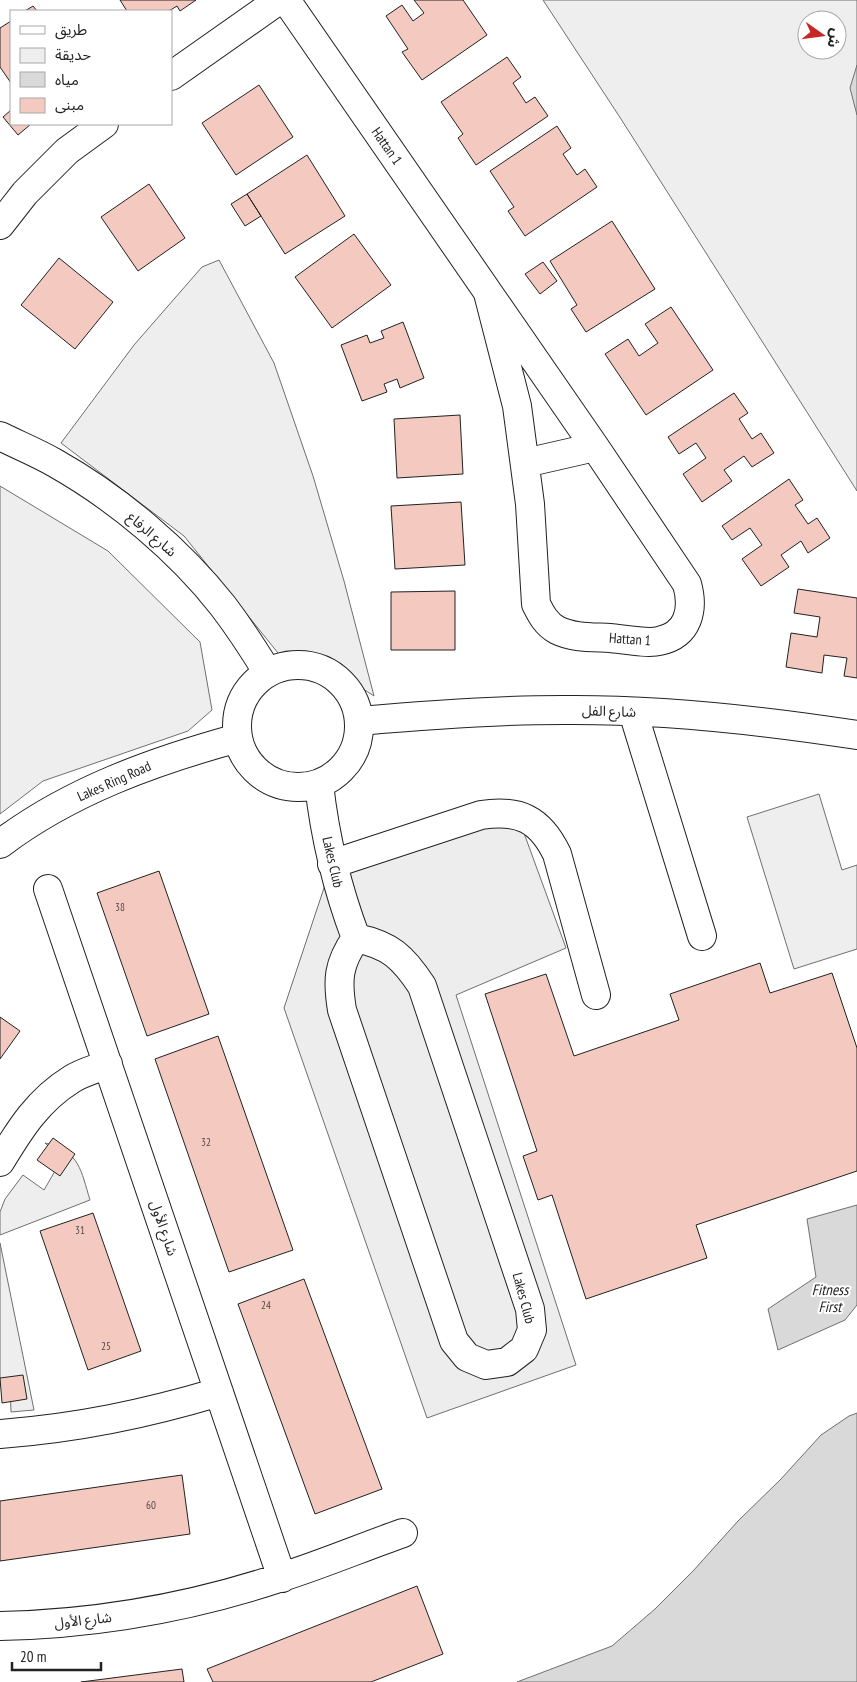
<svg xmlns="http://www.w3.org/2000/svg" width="857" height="1682" font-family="'PT Sans Narrow','Noto Sans Arabic',sans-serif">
<rect width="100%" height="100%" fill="#fff"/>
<path fill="#eee" stroke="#6f6f6f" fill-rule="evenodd" d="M 543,0 L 857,0 L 857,491 L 621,119 ZM 807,20 L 837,20 L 837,50 L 807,50 Z
M 219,260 L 274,363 L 313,476 L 344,581 L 374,696 L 320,661 L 282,658 L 184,536 L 61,443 L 134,345 L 202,267 Z
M 0,486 L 108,551 L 200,642 L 212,710 L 188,731 L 43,781 L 0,814 Z
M 819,794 L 842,870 L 857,865 L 857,949 L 794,969 L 747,817 Z
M 45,1143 C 80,1151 81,1171 90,1200 L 0,1235 L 0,1212 L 5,1199 L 23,1175 L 44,1190 L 62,1159 Z
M 0,1243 L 34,1410 L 11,1412 L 10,1383 L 0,1385 Z"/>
<path fill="#ededed" stroke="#6f6f6f" d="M 517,814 L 566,948 L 456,995 L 576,1365 L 427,1418 L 284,1008 L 332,864 Z"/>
<path fill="#d9d9d9" stroke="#6f6f6f" d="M 857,65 L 857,115 L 850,88 Z
M 857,1205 L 857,1305 L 845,1320 L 778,1350 L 768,1309 L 816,1277 L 807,1219 Z
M 857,1413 L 857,1682 L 517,1682 L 612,1646 L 655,1609 L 693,1571 L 738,1521 L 781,1479 L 821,1435 L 849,1416 Z"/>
<path fill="#f3c9c0" stroke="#222" d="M 120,0 L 196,0 L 180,11 L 177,6 L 169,11 L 127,11 Z
M 414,0 L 463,0 L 487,35 L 422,80 L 402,52 L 408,49 L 386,16 L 402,5 L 413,21 L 424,13 Z
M 33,6 L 37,11 L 25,11 Z
M 11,21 L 11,83 L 0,67 L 0,28 Z
M 507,57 L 521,77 L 513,83 L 526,103 L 535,97 L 548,116 L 476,165 L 458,138 L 463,134 L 441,102 Z
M 259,85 L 293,137 L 236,175 L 202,123 Z
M 11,110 L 11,124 L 31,124 L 18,135 L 3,117 Z
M 557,126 L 571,148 L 563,154 L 577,175 L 585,169 L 597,187 L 525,236 L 508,211 L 514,207 L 490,171 Z
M 307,155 L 345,216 L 285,254 L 247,194 Z
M 149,184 L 185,238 L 138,271 L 101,217 Z
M 247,194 L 261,216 L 245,226 L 231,204 Z
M 612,221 L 655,289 L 586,332 L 571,309 L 577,305 L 550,261 Z
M 354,234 L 391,285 L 332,328 L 295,277 Z
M 59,258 L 113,302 L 75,349 L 21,305 Z
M 543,262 L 557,281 L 540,294 L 525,274 Z
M 671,307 L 713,370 L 646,415 L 605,354 L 628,339 L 639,356 L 658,343 L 645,324 Z
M 403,322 L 424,378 L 400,388 L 397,379 L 384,384 L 387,392 L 362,401 L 341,345 L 367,335 L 370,343 L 384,338 L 381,331 Z
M 734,393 L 748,413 L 739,419 L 752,439 L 761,433 L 774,453 L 752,467 L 744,456 L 724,470 L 732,481 L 702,502 L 683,474 L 706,458 L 696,443 L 679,454 L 668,437 Z
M 460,415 L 463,474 L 397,478 L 394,419 Z
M 789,479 L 803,500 L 795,505 L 808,524 L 817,518 L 830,538 L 808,553 L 801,541 L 781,555 L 789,567 L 761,586 L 742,559 L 762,545 L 750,528 L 732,540 L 722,526 Z
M 461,502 L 465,565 L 395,569 L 391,506 Z
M 798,589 L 857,598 L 857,678 L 844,676 L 847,658 L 824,655 L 822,673 L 786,667 L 791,633 L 817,637 L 820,617 L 794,613 Z
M 455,591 L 455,650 L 391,650 L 391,592 Z
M 159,871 L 209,1014 L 147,1036 L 97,893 Z
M 760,963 L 770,993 L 832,973 L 857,1048 L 857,1171 L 696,1225 L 707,1258 L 586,1299 L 552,1195 L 538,1200 L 523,1156 L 537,1151 L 485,994 L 546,974 L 574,1056 L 679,1020 L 670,994 Z
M 0,1017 L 20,1031 L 0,1059 Z
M 218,1036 L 293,1250 L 229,1272 L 155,1059 Z
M 53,1138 L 75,1154 L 60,1176 L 37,1160 Z
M 93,1213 L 141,1351 L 88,1370 L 40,1231 Z
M 304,1279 L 382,1489 L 315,1514 L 238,1304 Z
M 23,1375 L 27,1399 L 2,1403 L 0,1378 Z
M 182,1475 L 190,1534 L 0,1561 L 0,1501 Z
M 417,1586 L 443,1654 L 371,1682 L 213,1682 L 207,1669 Z
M 182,1669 L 184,1682 L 81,1682 Z"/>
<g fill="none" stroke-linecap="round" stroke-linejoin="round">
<g stroke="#222" stroke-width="30">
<path id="minor" d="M 286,0 L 595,447 L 687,584 C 694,609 689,635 659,641 C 648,644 622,639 610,638 C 592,637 573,638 557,630 C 546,624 541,614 536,604 L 530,504 L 517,406 L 488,293
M 171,76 L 279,0
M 0,225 L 25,193 L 67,151 L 104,124
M 0,436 C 18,445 38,453 55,463 C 117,498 179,550 223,606 C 239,627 254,650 268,673
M 525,463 L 595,447
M237 726a61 61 0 1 1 122 0a61 61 0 1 1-122 0Z
M 633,712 L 702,936
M 360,721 C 427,715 495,710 563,710 C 662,709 760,720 857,735
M 319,784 C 325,838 337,888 356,938
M 0,844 C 70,791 154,761 238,738
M 332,864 L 481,815 C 519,809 540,819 557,854 L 596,995
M 48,889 L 282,1578
M 356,938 C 390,945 403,957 422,986 L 530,1309 L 532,1330 L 524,1349 L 507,1362 L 486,1365 L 467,1357 L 454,1341 L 342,1010 C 337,980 338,964 356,938 Z
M 0,1162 C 20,1129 38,1100 72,1079 C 83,1072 96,1069 108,1064
M 0,1434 C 78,1428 145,1414 219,1392
M 0,1626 C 95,1624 192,1607 282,1577 C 323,1564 363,1547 403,1533"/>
</g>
<use href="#minor" stroke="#fff" stroke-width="28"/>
</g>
<g text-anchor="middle" stroke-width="4" stroke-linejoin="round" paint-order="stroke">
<g font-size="11" fill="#564c4a">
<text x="120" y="911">38</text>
<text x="206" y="1146">32</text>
<text x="80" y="1234">31</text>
<text x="266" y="1309">24</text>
<text x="106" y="1350">25</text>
<text x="151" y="1509">60</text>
</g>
<g font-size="14" fill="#222" stroke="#fff">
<text transform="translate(387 146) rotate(55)" y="5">Hattan 1</text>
<text transform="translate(152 534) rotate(41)" y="5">شارع الرفاع</text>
<text transform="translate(630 639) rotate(4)" y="5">Hattan 1</text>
<text transform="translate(609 711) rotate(2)" y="5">شارع الفل</text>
<text transform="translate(114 781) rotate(-24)" y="5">Lakes Ring Road</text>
<text transform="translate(333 862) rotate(77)" y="5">Lakes Club</text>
<text transform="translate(164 1228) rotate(71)" y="5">شارع الأول</text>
<text transform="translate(524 1298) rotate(75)" y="5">Lakes Club</text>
<text transform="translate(83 1620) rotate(-6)" y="5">شارع الأول</text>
</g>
<g font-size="15" font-style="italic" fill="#222" stroke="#fff">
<text x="830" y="1295">Fitness<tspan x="830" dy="17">First</tspan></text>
</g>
</g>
<rect x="10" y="10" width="162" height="115" fill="#ffffff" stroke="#a7a7a7"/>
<rect x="20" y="26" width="25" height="8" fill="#ffffff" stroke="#a7a7a7"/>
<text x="55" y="35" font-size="15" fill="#222222">طريق</text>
<rect x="20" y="48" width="25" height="15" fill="#eeeeee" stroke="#a7a7a7"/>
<text x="55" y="60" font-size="15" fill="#222222">حديقة</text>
<rect x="20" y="72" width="25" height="15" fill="#d9d9d9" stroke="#a7a7a7"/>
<text x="55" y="85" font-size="15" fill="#222222">مياه</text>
<rect x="20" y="98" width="25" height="15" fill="#f3c9c0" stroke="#a7a7a7"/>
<text x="55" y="110" font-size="15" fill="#222222">مبنى</text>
<g transform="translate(822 35) rotate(104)"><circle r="24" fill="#ffffff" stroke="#a7a7a7"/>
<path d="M0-4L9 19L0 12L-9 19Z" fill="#c62828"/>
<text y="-8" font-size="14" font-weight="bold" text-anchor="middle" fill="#222222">ش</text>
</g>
<path d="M12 1662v8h89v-8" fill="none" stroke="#222222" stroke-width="2.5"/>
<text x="20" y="1662" font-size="15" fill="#222222" stroke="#ffffff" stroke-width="4" paint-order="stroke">20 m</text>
</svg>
